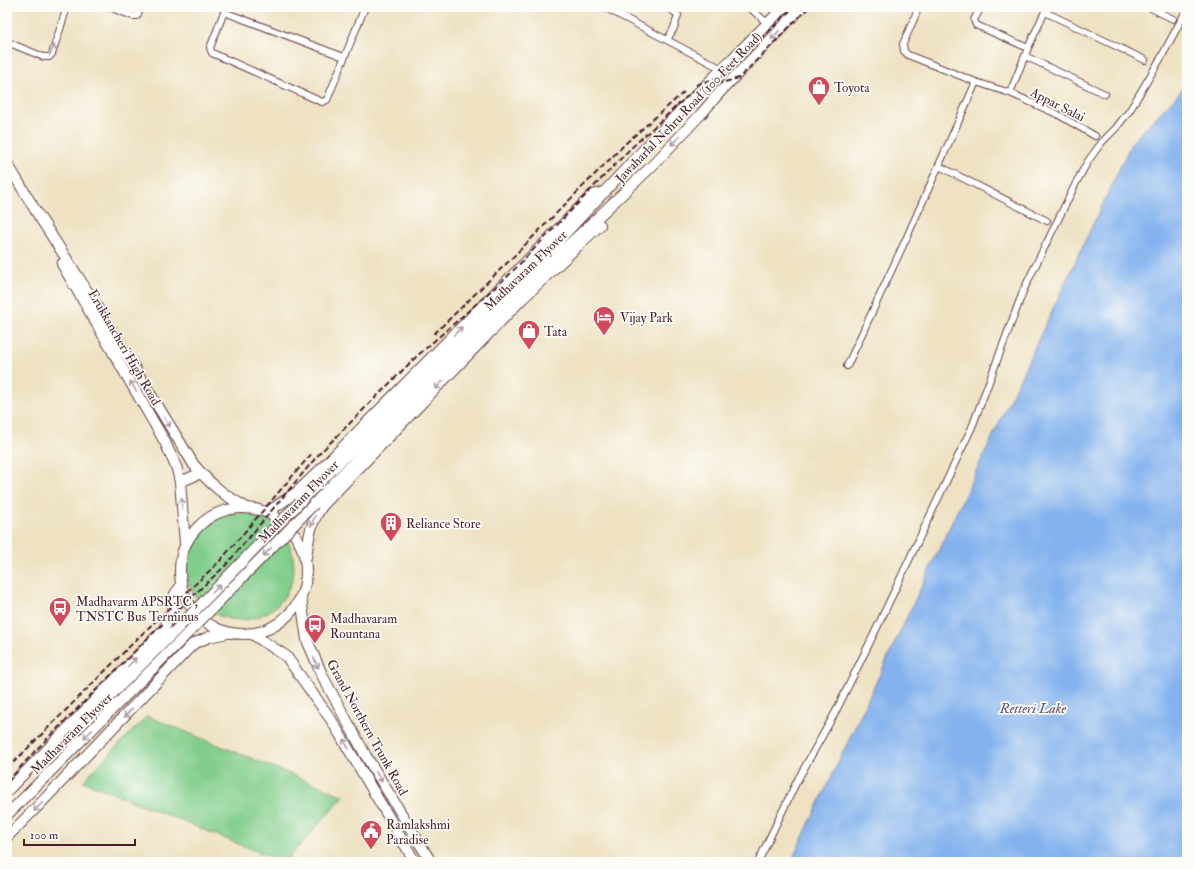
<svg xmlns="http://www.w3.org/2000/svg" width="1194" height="869" font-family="'IM FELL Double Pica',serif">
<rect width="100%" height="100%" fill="#fdfcf7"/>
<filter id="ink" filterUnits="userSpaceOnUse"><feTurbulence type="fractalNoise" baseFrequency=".025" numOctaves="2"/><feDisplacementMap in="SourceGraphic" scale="8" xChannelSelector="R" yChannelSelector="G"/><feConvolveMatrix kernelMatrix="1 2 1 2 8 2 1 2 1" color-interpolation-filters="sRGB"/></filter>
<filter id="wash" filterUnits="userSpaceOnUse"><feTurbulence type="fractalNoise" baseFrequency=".012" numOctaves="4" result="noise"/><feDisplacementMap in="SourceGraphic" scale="16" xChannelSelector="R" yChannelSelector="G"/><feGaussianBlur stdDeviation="0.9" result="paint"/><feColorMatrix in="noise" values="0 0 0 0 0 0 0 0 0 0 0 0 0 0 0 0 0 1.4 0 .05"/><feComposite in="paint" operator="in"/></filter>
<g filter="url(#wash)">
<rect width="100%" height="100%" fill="#eee2c3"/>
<path fill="#81cd8b" stroke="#66765b" d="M186 566a54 54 0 1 1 108 0a54 54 0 1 1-108 0Z
M 147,716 L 344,796 L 285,862 L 283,862 L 83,781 Z"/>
<path fill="#83b2ee" stroke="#66688c" d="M 1187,85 L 1187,862 L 791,862 L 1132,142 Z"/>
</g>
<g filter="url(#ink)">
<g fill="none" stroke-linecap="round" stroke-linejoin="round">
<g stroke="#633c42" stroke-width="8">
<path id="street" d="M 109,7 L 133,16 L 137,16 L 141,7
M 226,7 L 210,48 L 212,53 L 322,102 L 327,100 L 365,7
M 604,7 L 722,69
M 749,7 L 767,23
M 919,7 L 903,44 L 904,51 L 908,55 L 976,82
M 981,7 L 974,20 L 976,25 L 1028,48
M 1149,7 L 1173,19
M 224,12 L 344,57
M 1045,12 L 1145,60
M 667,40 L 674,28 L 678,15 L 668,7
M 7,42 L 44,57 L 49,57 L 52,54 L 67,7
M 1025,56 L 1105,94
M 1010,93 L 1028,48 L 1047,7
M 939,166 L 1047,221
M 847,366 L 906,239 L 976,82 L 1010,93 L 1057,114 L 1095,136
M 758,862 L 797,781 L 835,713 L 874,634 L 972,427 L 1024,289 L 1077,181 L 1088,161 L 1102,142 L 1116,128 L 1130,110 L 1162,56 L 1187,9"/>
</g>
<g stroke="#633c42" stroke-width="12">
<path id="primary" d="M 7,163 L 37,213 L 84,286 L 194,465 C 212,486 224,495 247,508
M 62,264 L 165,442 L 177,469 L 180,482 L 185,543
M 180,482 L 201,473
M 299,503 L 529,272 L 681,110 L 784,7
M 314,504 L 425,388 L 540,272 L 652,166 L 702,113 L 720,92 L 802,7
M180 571a63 63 0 1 1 126 0a63 63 0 1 1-126 0Z
M 268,512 L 297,492 L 318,472 L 592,195 L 605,192
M 306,557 C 309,537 310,522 323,505 L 522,299 L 600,225
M 301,598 L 307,640 L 323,677 L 366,756 L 431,862
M 252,634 L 286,656 L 332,721 L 415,862
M 76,730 L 179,627
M 7,791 L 164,629 L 172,611 L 175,594 L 181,586
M 7,815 L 194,627
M 7,837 L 39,805 L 193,644 L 209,637 L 227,633"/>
</g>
<use href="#street" stroke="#fff" stroke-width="6"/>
<use href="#primary" stroke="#fff" stroke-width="10"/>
<path stroke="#4a1f2b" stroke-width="2" stroke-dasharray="6 3" stroke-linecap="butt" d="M 696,85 L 725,75 L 793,7
M 434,334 L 510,260 L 626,143 L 684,92
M 7,769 L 144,632 L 219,562 L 313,452
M 7,782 L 37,749 L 151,635 L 225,566 L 319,454 L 416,357 L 508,276 L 630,149 L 693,91 L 739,78 L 809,7"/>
<g stroke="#633c42" stroke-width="12" stroke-linecap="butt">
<path id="primary-bridge" d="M 179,627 L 299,503
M 194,627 L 314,504"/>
</g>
<use href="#primary-bridge" stroke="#fff" stroke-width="10"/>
</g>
<defs><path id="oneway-shaft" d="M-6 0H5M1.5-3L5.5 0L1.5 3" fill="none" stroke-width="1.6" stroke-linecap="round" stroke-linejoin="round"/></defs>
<g stroke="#ae9aa0">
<use href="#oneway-shaft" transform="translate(775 35) rotate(134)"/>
<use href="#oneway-shaft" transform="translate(52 50) rotate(-66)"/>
<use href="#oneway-shaft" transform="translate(675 141) rotate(134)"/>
<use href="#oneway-shaft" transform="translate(458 331) rotate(-45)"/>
<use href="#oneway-shaft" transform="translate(439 385) rotate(134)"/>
<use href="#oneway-shaft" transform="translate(133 386) rotate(-120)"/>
<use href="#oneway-shaft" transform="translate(167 422) rotate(58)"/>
<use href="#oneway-shaft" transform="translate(182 504) rotate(-94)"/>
<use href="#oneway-shaft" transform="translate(313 521) rotate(113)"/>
<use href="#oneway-shaft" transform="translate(267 552) rotate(134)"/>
<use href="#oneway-shaft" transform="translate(216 589) rotate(-46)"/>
<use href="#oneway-shaft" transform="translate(132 662) rotate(-46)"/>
<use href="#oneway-shaft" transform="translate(316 663) rotate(67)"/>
<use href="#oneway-shaft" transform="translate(128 713) rotate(134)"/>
<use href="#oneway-shaft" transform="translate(88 734) rotate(135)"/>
<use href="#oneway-shaft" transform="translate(346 744) rotate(-120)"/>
<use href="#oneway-shaft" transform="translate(379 777) rotate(58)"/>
<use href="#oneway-shaft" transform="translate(38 807) rotate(135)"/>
</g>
</g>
<defs>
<g id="shop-pin" transform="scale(1.15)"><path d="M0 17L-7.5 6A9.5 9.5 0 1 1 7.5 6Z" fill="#d1495b" stroke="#fdfcf7"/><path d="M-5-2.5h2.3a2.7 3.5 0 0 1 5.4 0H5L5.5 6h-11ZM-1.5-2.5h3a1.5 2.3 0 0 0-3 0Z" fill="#fff"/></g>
<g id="hotel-pin" transform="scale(1.15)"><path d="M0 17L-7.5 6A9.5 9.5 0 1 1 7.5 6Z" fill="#d1495b" stroke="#fdfcf7"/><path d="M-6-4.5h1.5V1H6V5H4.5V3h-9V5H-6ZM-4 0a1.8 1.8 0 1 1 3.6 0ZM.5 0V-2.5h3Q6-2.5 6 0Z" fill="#fff"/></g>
<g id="building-pin" transform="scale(1.15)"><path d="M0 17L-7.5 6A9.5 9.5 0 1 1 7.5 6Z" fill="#d1495b" stroke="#fdfcf7"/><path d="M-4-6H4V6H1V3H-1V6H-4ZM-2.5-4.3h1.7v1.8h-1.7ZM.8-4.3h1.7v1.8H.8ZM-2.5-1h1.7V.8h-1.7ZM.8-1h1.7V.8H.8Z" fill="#fff"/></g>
<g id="bus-pin" transform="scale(1.15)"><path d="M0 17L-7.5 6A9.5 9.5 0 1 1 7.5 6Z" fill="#d1495b" stroke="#fdfcf7"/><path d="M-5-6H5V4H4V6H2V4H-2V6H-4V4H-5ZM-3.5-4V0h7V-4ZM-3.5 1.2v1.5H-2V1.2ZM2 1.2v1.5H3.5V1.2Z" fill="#fff"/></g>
<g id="civic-pin" transform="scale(1.15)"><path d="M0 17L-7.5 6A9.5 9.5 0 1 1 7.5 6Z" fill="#d1495b" stroke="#fdfcf7"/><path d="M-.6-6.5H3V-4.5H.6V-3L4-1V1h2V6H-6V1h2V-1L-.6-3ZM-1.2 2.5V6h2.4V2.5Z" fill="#fff"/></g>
</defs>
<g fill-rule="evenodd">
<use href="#shop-pin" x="819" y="87"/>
<use href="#hotel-pin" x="604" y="317"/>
<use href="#shop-pin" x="529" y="331"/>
<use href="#building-pin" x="391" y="523"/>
<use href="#bus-pin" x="60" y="608"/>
<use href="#bus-pin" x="315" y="625"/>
<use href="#civic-pin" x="371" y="831"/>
</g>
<g text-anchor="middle" stroke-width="3.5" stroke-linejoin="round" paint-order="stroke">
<g font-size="13" fill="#4a1f2b" stroke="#fdfcf7" text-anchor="start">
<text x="834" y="92">Toyota</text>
<text x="620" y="322">Vijay Park</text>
<text x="544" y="336">Tata</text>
<text x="406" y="528">Reliance Store</text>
<text x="76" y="606">Madhavarm APSRTC ,<tspan x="76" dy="15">TNSTC Bus Terminus</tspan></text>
<text x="330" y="623">Madhavaram<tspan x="330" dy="15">Rountana</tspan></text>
<text x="386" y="829">Ramlakshmi<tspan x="386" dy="15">Paradise</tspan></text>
</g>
<g font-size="13" fill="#4a1f2b" stroke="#fdfcf7">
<text transform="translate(1058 104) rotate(27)" y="5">Appar Salai</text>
<text transform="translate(688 107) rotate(-46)" y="5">Jawaharlal Nehru Road (100 Feet Road)</text>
<text transform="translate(525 270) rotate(-44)" y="5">Madhavaram Flyover</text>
<text transform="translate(125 347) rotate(60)" y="5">Erukkancheri High Road</text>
<text transform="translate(298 501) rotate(-46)" y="5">Madhavaram Flyover</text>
<text transform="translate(368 727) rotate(61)" y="5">Grand Northern Trunk Road</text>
<text transform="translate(71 733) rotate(-45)" y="5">Madhavaram Flyover</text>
</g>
<g font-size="14" font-style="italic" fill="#5e526f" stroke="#fdfcf7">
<text x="1033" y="713">Retteri Lake</text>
</g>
</g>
<rect width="1194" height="869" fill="none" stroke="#fdfcf7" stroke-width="24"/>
<path d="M24 839v6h111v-6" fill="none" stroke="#4a1f2b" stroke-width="2"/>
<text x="30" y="839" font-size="12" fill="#4a1f2b" stroke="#fdfcf7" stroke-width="3" paint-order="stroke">100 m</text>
</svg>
